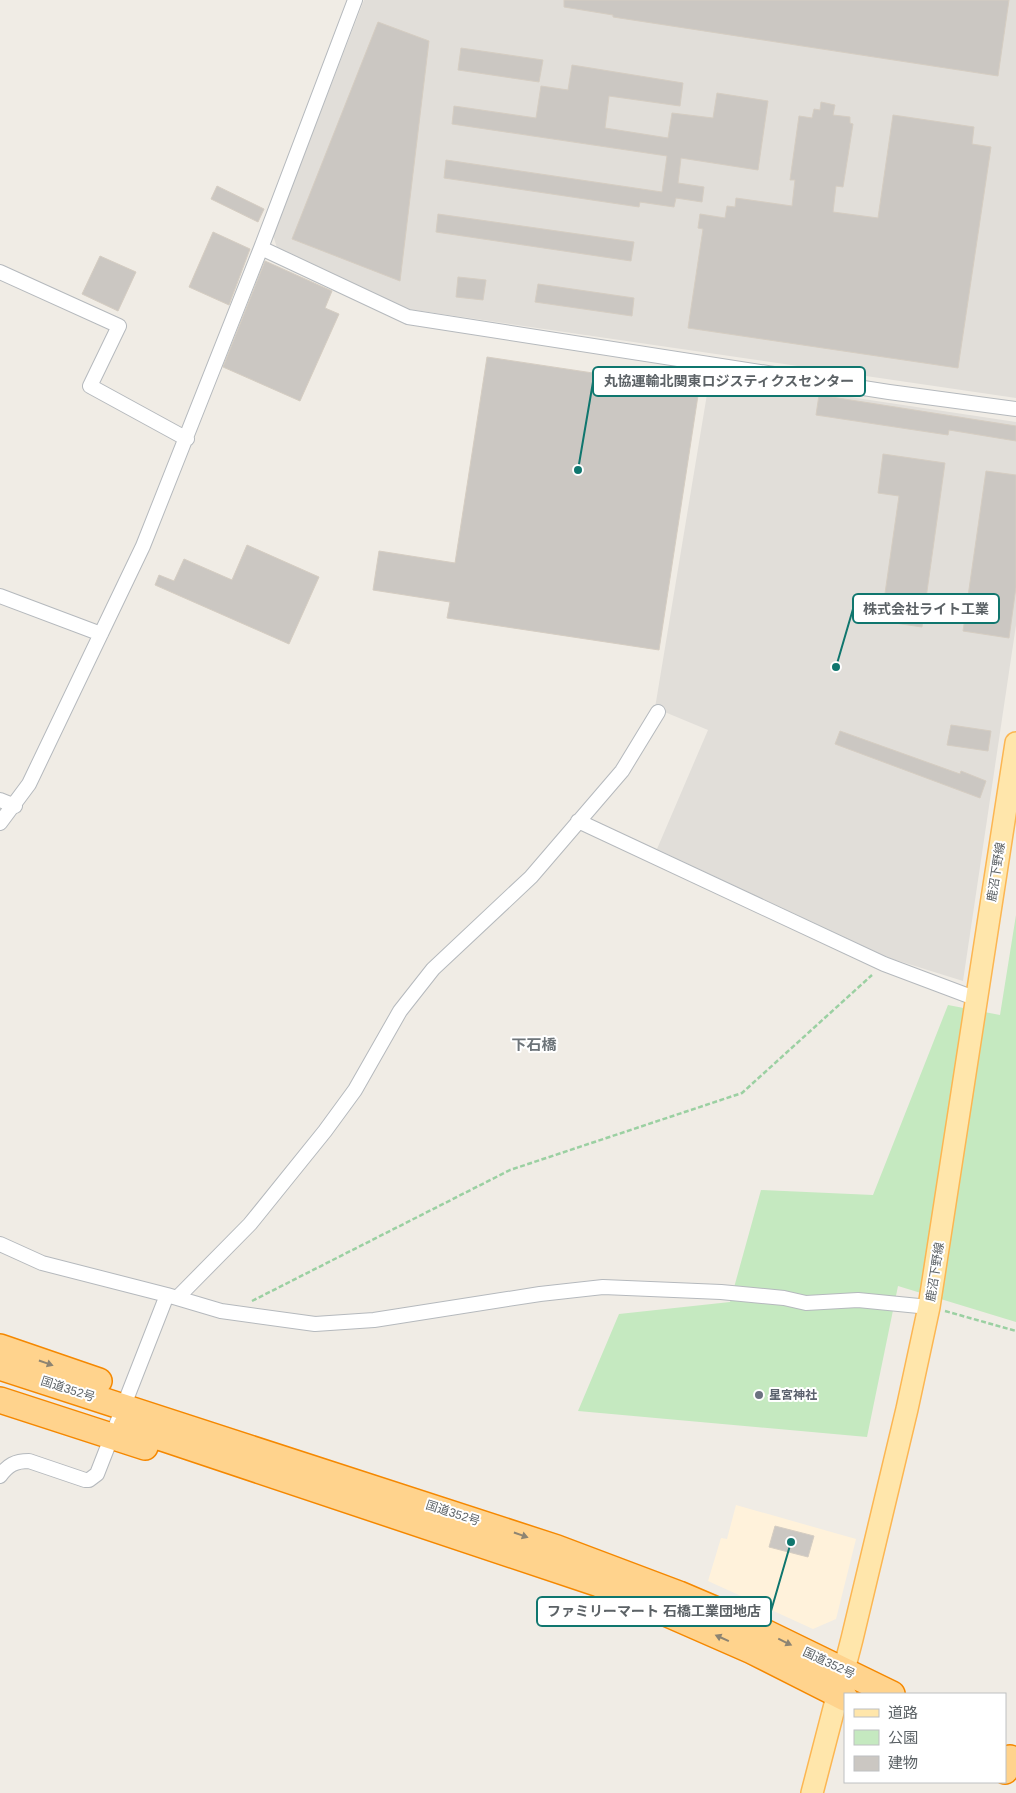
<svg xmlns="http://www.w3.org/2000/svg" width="1016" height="1793" font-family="Helvetica,'Noto Sans JP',sans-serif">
<rect width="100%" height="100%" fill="#f0ece5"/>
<path fill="#fff2db" d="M 736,1505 L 856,1539 L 836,1619 L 813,1629 L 708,1581 L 721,1538 L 727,1539 Z"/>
<path fill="#e1ded9" d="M 364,0 L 1016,0 L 1016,398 L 408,309 L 277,248 L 273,235 Z
M 710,376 L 1016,422 L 1016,625 L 963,981 L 886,957 L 657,849 L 708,730 L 655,708 Z"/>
<path fill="#c5e9c0" d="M 1016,915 L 1016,1322 L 898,1286 L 867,1437 L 578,1411 L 619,1314 L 730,1302 L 761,1190 L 873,1195 L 948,1005 L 1000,1015 Z"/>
<path fill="#cbc7c2" stroke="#d5cdc2" d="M 564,0 L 1009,0 L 998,76 L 613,17 L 613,15 L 564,7 Z
M 378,22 L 429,41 L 400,281 L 292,239 Z
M 461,48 L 543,60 L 539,82 L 458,70 Z
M 572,65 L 683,83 L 680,106 L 609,96 L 605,128 L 668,138 L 672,113 L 713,118 L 717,93 L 768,101 L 758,170 L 681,158 L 678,183 L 704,187 L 702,202 L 676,198 L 674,207 L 640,202 L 639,207 L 444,178 L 446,160 L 662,192 L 667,156 L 452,124 L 454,106 L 536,118 L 541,86 L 568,90 Z
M 821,102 L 835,105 L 833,115 L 850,117 L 850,123 L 853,124 L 843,187 L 836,186 L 833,212 L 878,218 L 893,115 L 974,127 L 972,144 L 991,147 L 958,368 L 688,328 L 703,229 L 698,228 L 700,214 L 725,218 L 727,206 L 735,207 L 736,198 L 792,206 L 795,180 L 790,180 L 799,116 L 812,118 L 814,109 L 820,110 Z
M 217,186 L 264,209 L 258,222 L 211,199 Z
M 438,214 L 634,242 L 631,261 L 436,232 Z
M 213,232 L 250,249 L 229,305 L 189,287 Z
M 100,256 L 136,272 L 118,311 L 82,294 Z
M 265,261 L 332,291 L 325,308 L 339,314 L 300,401 L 223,367 Z
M 458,277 L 486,280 L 483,300 L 456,297 Z
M 538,284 L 634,298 L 632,316 L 535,302 Z
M 487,357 L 699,389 L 659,650 L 447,618 L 450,602 L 373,590 L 379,551 L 455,563 Z
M 819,395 L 1016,426 L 1016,441 L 949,430 L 948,435 L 816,415 Z
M 883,454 L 945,463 L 922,627 L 881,621 L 899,496 L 878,493 Z
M 986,471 L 1016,475 L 1016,587 L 1009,638 L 963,631 Z
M 247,545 L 319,577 L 289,644 L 155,585 L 159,575 L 174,581 L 184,559 L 232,580 Z
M 951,725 L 991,731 L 988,751 L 947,745 Z
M 840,731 L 960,774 L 961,771 L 986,781 L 980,798 L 835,744 Z
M 775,1526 L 814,1536 L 808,1557 L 769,1547 Z"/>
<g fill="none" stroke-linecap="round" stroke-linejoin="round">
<g stroke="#b5b9bd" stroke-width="16">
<path id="street" d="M 261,248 L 408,317 L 889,392 L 1016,409
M 0,272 L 119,326 L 90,386 L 187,439
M 0,596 L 101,634
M 0,800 L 15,806
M 578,821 L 884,964 L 977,999
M 0,823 L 29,784 L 143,546 L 261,248 L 355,0
M 0,1244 L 42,1263 L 167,1295 L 221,1311 L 315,1324 L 374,1320 L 540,1294 L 603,1287 L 721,1292 L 784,1298 L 806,1303 L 858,1300 L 929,1307
M 177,1298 L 250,1224 L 325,1131 L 355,1090 L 400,1011 L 433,969 L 531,877 L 622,771 L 658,712
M 0,1476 C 8,1465 15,1461 29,1461 L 85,1480 L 89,1480 L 97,1474 L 167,1295"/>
</g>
<g stroke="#fcb652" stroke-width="24">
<path id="primary" d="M 812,1793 L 852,1639 L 907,1409 L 929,1307 L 1016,743"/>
</g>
<g stroke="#f58800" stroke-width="28">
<path id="highway" d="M 0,1347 L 99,1381
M 0,1367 L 557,1548 L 679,1594 L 740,1620 L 892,1694
M 0,1400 L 145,1447
M 126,1426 L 599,1584 L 752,1651 L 845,1698
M 1005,1771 L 1010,1758"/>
</g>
<path stroke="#9bd0a2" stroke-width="2.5" stroke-dasharray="5 2.5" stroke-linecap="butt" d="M 252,1301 L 510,1170 L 742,1093 L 872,975
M 945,1311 L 1016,1331"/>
<use href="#street" stroke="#fff" stroke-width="14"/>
<use href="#primary" stroke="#ffe6ab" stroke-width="21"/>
<use href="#highway" stroke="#ffd38d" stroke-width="25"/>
</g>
<defs><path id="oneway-solid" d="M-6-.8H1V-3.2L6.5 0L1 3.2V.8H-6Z" transform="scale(1.25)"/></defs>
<g fill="#8d8472">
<use href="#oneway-solid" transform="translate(46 1363) rotate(19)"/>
<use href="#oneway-solid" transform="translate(521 1535) rotate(19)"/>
<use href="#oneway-solid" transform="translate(722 1638) rotate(-156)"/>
<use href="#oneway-solid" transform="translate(785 1642) rotate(26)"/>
</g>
<circle fill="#6b7280" stroke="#fff" stroke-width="2" cx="759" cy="1395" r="5"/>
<g text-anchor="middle" stroke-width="4" stroke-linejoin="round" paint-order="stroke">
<g font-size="12" fill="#5c6266" stroke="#fff">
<text transform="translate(996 872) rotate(-81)" y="4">鹿沼下野線</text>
<text transform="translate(935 1272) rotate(-81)" y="4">鹿沼下野線</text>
<text transform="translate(68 1389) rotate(18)" y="4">国道352号</text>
<text transform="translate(453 1513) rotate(18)" y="4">国道352号</text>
<text transform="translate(829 1663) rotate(25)" y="4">国道352号</text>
</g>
<g font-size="12" font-weight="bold" fill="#5b616d" stroke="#fff" text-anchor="start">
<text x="769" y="1399">星宮神社</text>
</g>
<g font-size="15" font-weight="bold" fill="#6d7479" stroke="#fff">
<text x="534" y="1050">下石橋</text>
</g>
</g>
<path fill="none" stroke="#0f766e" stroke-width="2" d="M578 470L593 382M836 667L853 609M791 1542L771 1611"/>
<g fill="#0f766e" stroke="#fff" stroke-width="2">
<circle cx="578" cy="470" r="5"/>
<circle cx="836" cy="667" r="5"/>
<circle cx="791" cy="1542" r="5"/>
</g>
<g fill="#fff" stroke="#0f766e" stroke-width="2">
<rect x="593" y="367" width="272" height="29" rx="5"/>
<rect x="853" y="594" width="146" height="29" rx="5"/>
<rect x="537" y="1597" width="234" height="29" rx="5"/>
</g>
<g font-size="14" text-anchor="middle" font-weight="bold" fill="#5c6266">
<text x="729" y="386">丸協運輸北関東ロジスティクスセンター</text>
<text x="926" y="614">株式会社ライト工業</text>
<text x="654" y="1616">ファミリーマート 石橋工業団地店</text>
</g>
<rect x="844" y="1693" width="162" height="90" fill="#ffffff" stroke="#bec0c2"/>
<rect x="854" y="1709" width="25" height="8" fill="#ffe6ab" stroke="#bec0c2"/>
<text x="888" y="1718" font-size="15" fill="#5c6266">道路</text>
<rect x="854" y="1730" width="25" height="15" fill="#c5e9c0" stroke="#bec0c2"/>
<text x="888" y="1743" font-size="15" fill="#5c6266">公園</text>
<rect x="854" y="1756" width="25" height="15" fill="#cbc7c2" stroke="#bec0c2"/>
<text x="888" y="1768" font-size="15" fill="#5c6266">建物</text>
</svg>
